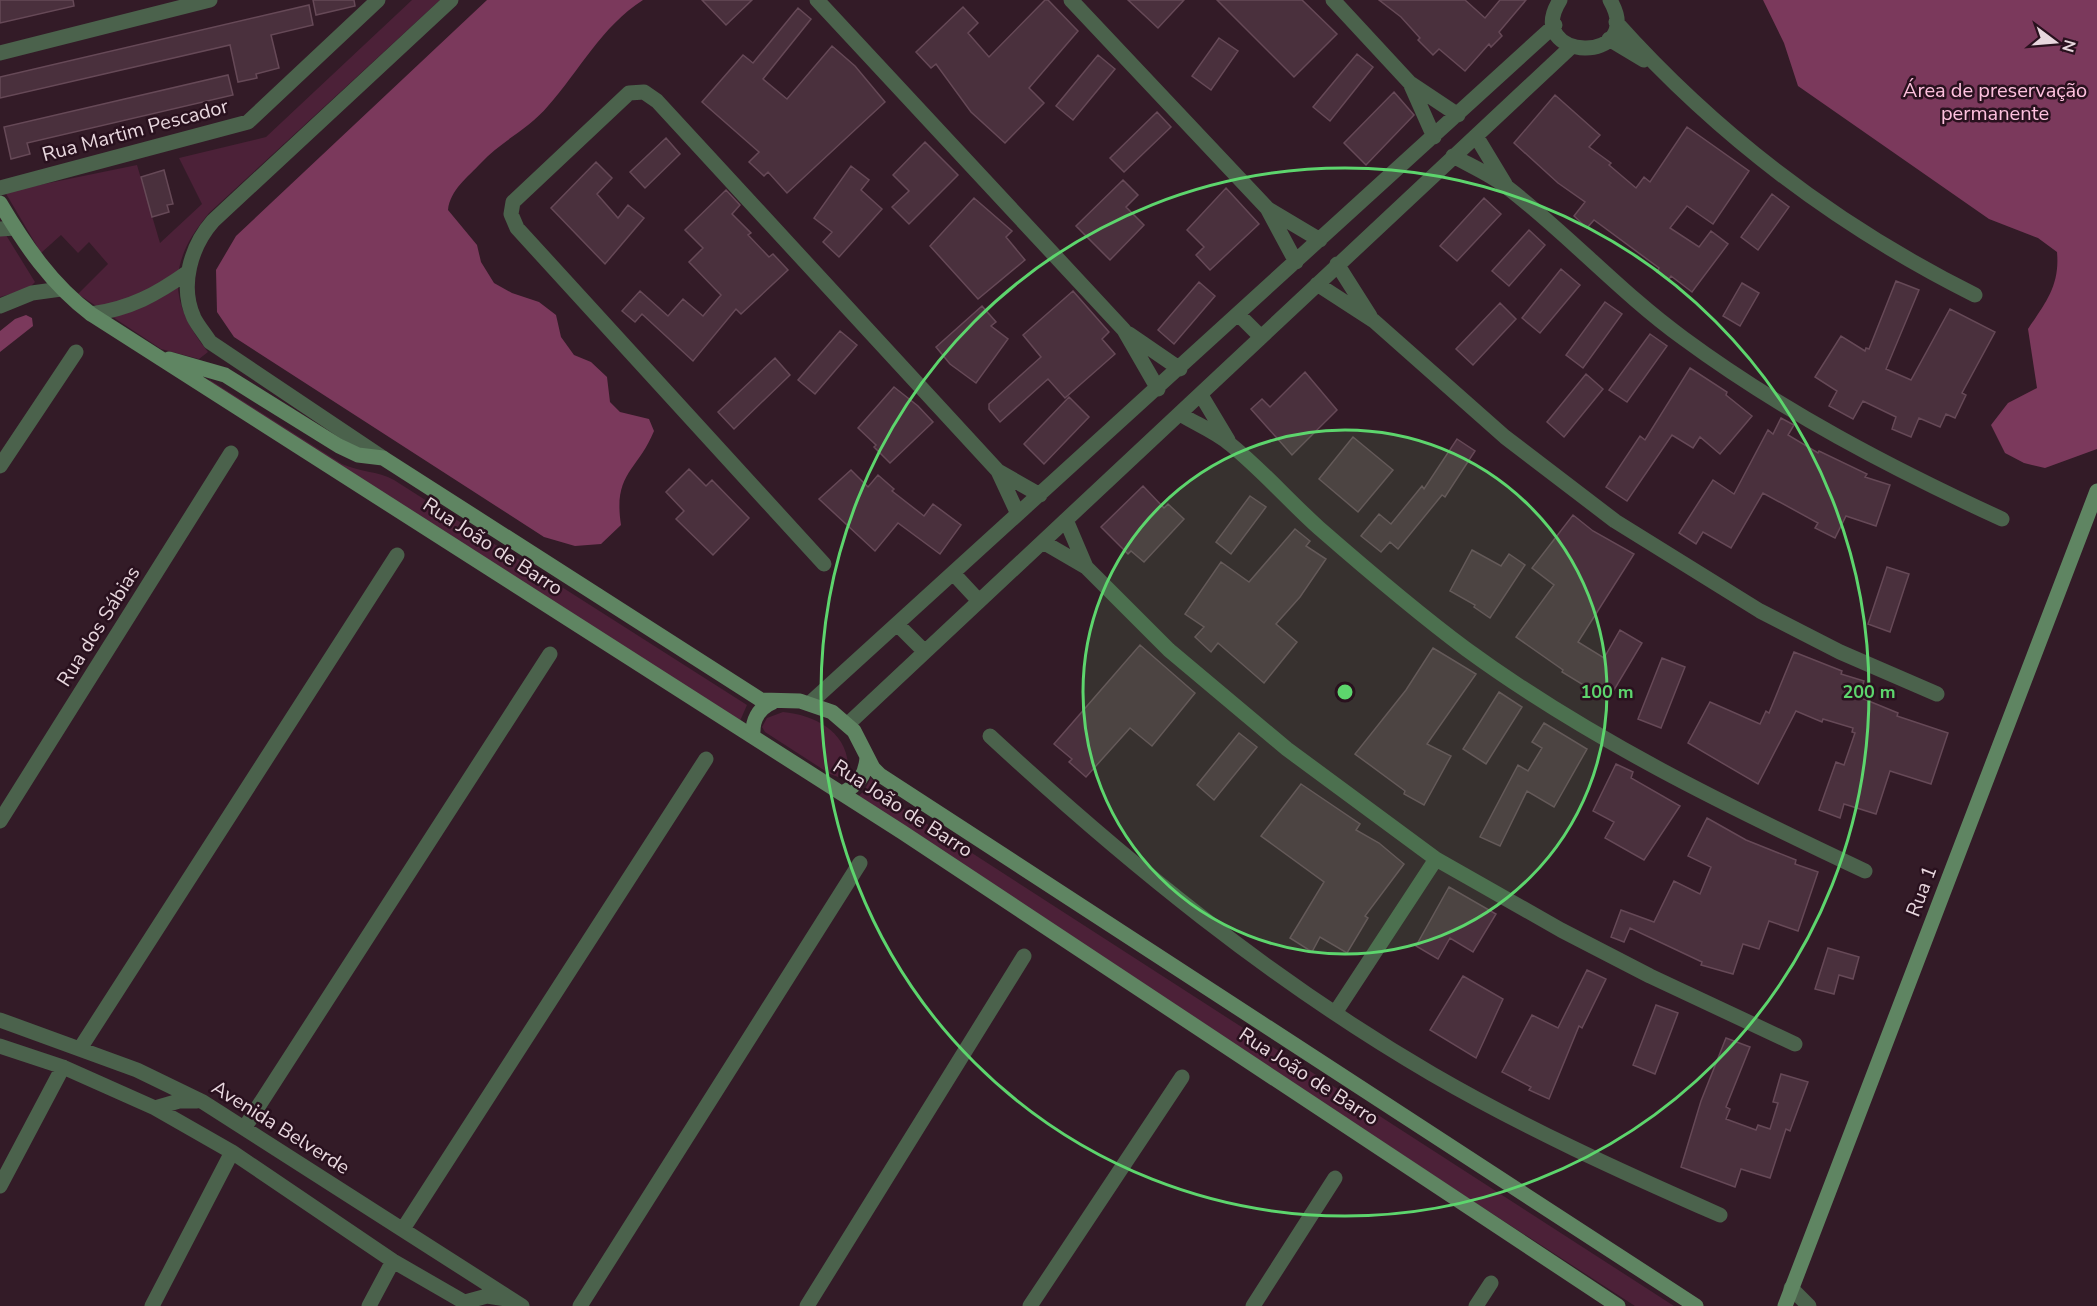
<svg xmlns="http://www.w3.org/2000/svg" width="2097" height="1306" font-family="'Nunito Sans',sans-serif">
<rect width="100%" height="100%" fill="#331b27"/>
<path fill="#4c2138" d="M 412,0 L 440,0 L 209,213 C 167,263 168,302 208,352 L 199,359 L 161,349 L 78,294 L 108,264 L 89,242 L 78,253 L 61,235 L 41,253 L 5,192 L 137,165 L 160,243 L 202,204 L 179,158 L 266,137 Z
M 6,235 L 35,282 L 28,289 L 0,297 L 0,236 Z
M 210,380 L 342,464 C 359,472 378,471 394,480 L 747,705 L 740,721 L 208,383 Z
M 783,712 C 817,715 851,734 848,773 L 838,777 L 830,774 L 765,732 L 762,727 L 767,718 Z
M 871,778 L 883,794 L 896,804 L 1674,1306 L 1635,1306 L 854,800 L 864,791 Z"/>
<path fill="#7b395c" d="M 487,0 L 643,0 C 601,27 580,70 548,106 C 529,129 501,141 481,163 C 468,177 450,190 448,210 L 477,245 L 481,262 L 494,283 L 512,293 L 539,302 L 556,315 L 561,337 L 574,355 L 591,362 L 607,377 L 610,402 L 620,412 L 649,419 L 654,431 C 637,472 613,473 621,525 L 601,544 L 575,546 L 544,537 L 234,337 L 217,312 L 216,270 L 236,236 Z
M 1763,0 L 2097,0 L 2097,449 L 2045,468 L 2024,463 L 2005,453 L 1991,425 L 2008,403 L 2037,388 L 2028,329 C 2046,302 2060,285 2057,252 L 2038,238 L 1989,219 L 1798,86 L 1784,43 Z
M 26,315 L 32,318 L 33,326 L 0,352 L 0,331 L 15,319 Z"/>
<path fill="#4a303d" stroke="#664957" stroke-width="1.5" d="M 0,0 L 73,0 L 74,6 L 0,23 Z
M 313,0 L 354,0 L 355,6 L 316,15 Z
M 702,0 L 752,0 L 726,25 Z
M 1045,0 L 1048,0 L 1078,31 L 1029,88 L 1044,103 L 1005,143 L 971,112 L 936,64 L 931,68 L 916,52 L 963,7 L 978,23 L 968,33 L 989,57 Z
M 1128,0 L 1184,0 L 1158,28 Z
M 1217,0 L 1302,0 L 1337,34 L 1294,77 Z
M 1379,0 L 1465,0 L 1485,18 L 1500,0 L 1526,0 L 1499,32 L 1502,36 L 1491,47 L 1489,44 L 1465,71 L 1439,49 L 1433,55 L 1418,40 L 1420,38 L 1401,17 Z
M 309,5 L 313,25 L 271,35 L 279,68 L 256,74 L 257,78 L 238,82 L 230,45 L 0,98 L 0,77 Z
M 798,8 L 811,19 L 763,79 L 787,99 L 832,46 L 855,66 L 885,102 L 787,193 L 768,172 L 764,176 L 749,162 L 759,152 L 702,102 L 743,55 L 753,63 Z
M 1219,38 L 1238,51 L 1211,90 L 1192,76 Z
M 1357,54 L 1373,67 L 1330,121 L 1313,107 Z
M 1098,55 L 1115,69 L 1073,120 L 1056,106 Z
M 228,75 L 233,95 L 27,143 L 30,154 L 11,159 L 4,127 Z
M 1394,92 L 1414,115 L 1366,165 L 1344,143 Z
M 1555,95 L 1600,135 L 1589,147 L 1611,163 L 1609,165 L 1636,188 L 1644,177 L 1650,182 L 1687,127 L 1749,171 L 1713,224 L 1687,206 L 1670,228 L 1699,247 L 1711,231 L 1728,244 L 1692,292 L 1671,276 L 1669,279 L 1657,272 L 1659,268 L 1594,220 L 1587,228 L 1574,216 L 1585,202 L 1558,183 L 1514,143 Z
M 1157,112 L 1171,127 L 1124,172 L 1110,158 Z
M 666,138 L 680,154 L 645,188 L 630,172 Z
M 925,142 L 958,175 L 909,224 L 892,207 L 909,191 L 893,175 Z
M 596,162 L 612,178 L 597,194 L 618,218 L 628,205 L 644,218 L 605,264 L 551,208 Z
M 851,166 L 869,180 L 861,190 L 882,209 L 839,257 L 823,242 L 832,232 L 814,218 Z
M 164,170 L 173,204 L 167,205 L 169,212 L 152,217 L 141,177 Z
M 1123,180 L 1138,195 L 1126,207 L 1144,225 L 1110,260 L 1076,226 Z
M 1226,188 L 1259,224 L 1210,270 L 1196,255 L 1204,247 L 1187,230 Z
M 726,190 L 740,205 L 732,214 L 751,233 L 748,235 L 769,257 L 773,254 L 788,270 L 741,314 L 736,309 L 693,361 L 642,314 L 635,322 L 622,311 L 640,291 L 668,316 L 683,299 L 703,316 L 721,295 L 689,262 L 703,248 L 685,230 Z
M 1772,194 L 1789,207 L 1758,250 L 1741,237 Z
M 974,198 L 1012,231 L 1006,237 L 1025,260 L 978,299 L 930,246 Z
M 1484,198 L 1501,214 L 1457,261 L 1440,246 Z
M 1529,230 L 1545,245 L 1509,286 L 1492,271 Z
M 1561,269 L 1580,285 L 1540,333 L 1522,318 Z
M 1896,281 L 1919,290 L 1886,369 L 1911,380 L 1950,309 L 1995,332 L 1962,393 L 1966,395 L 1955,418 L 1946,414 L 1940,427 L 1919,418 L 1911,437 L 1892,429 L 1896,417 L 1863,401 L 1853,419 L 1829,406 L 1837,391 L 1815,377 L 1841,336 L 1865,351 L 1866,348 L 1869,349 Z
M 1199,282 L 1215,296 L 1174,344 L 1158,330 Z
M 1742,283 L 1759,293 L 1740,326 L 1723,316 Z
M 1073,291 L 1109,332 L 1102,339 L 1115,354 L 1065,398 L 1048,379 L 1000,422 L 989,409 L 989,404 L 1041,357 L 1023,335 Z
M 1605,302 L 1622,314 L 1583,368 L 1566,355 Z
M 1500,303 L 1516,319 L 1473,365 L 1456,349 Z
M 982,306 L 996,322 L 991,326 L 1008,339 L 976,383 L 950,364 L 936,347 Z
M 840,331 L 857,345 L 815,394 L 798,380 Z
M 1650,334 L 1667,346 L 1627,402 L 1609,390 Z
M 775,358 L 790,375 L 734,429 L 718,412 Z
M 1690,368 L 1727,392 L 1726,395 L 1752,416 L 1720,454 L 1700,437 L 1693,448 L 1672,435 L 1627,501 L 1606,487 L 1640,436 L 1645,440 Z
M 1305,372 L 1337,410 L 1292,455 L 1251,409 L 1262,399 L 1270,407 Z
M 1586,374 L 1603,389 L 1564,437 L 1547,422 Z
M 894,387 L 918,406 L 933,422 L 890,463 L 874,447 L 876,445 L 858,428 Z
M 1069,397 L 1089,417 L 1044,464 L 1024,444 Z
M 1781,418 L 1794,425 L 1788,435 L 1818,453 L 1819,451 L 1867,474 L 1865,477 L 1890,485 L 1876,526 L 1846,516 L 1835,538 L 1815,528 L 1818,523 L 1763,493 L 1731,548 L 1703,532 L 1696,544 L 1679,533 L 1713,480 L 1734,494 L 1768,430 L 1773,434 Z
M 1353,437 L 1393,470 L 1358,512 L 1319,479 Z
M 1457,439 L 1475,451 L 1445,497 L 1442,495 L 1398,549 L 1390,542 L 1381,552 L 1361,536 L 1379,514 L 1391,524 L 1422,486 L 1424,489 Z
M 689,469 L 706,486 L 712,480 L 749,518 L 713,555 L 676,519 L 684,511 L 666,492 Z
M 851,470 L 868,487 L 878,475 L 894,489 L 892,491 L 924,516 L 933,504 L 961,525 L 940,554 L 898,523 L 875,551 L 819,499 Z
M 1143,486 L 1164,508 L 1168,504 L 1184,519 L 1144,562 L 1131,551 L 1128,554 L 1101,527 Z
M 1250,496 L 1266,507 L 1231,554 L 1216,542 Z
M 1573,515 L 1593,531 L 1634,554 L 1578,642 L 1604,658 L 1620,630 L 1642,643 L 1608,700 L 1562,672 L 1563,670 L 1516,637 L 1554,585 L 1532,568 Z
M 1295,529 L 1310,541 L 1306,546 L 1326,559 L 1300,597 L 1276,624 L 1297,642 L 1264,683 L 1218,643 L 1211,652 L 1195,637 L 1204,627 L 1185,614 L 1221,562 L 1249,582 Z
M 1472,550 L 1501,566 L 1509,554 L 1525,565 L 1490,618 L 1474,607 L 1475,605 L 1450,591 Z
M 1887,567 L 1909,574 L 1890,632 L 1868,624 Z
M 1140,645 L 1195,693 L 1152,746 L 1130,728 L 1086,777 L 1069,762 L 1072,759 L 1054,744 Z
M 1433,648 L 1476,674 L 1427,744 L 1451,756 L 1424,805 L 1404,794 L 1405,791 L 1355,754 L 1406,690 Z
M 1794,652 L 1842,671 L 1841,674 L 1864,681 L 1859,697 L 1898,713 L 1897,716 L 1948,733 L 1931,784 L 1890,771 L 1876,814 L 1844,804 L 1840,818 L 1819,810 L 1836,762 L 1844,765 L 1855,733 L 1852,732 L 1853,728 L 1823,719 L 1822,722 L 1796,711 L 1758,784 L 1688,743 L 1710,702 L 1760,724 L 1766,711 L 1769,713 Z
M 1662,658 L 1685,667 L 1661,728 L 1638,719 Z
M 1499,692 L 1522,707 L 1486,764 L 1463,749 Z
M 1544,723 L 1587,749 L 1554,807 L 1527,791 L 1500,846 L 1480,837 L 1518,765 L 1528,771 L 1542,748 L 1532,742 Z
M 1239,733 L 1257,747 L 1214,800 L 1197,785 Z
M 1616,764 L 1633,772 L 1631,778 L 1680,806 L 1644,860 L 1605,838 L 1614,822 L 1593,811 Z
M 1301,784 L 1360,824 L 1356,830 L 1379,843 L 1404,864 L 1365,916 L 1368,918 L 1347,953 L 1320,937 L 1312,952 L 1290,938 L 1324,882 L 1261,836 Z
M 1707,818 L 1746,840 L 1796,860 L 1795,864 L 1818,872 L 1798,931 L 1769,921 L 1759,949 L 1743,944 L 1733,974 L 1701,965 L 1702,962 L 1630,928 L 1624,942 L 1611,937 L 1621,910 L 1654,922 L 1674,881 L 1700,894 L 1711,867 L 1688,856 Z
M 1449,887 L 1496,914 L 1473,952 L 1450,938 L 1438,959 L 1416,946 Z
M 1828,948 L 1859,957 L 1853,979 L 1839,975 L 1834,994 L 1815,989 Z
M 1587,970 L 1606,979 L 1582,1028 L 1579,1026 L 1549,1099 L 1529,1090 L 1531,1087 L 1502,1072 L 1532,1015 L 1558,1028 Z
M 1463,976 L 1503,999 L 1476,1058 L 1430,1030 Z
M 1656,1005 L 1678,1013 L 1655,1074 L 1633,1065 Z
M 1726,1038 L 1750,1047 L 1726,1107 L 1730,1109 L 1726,1119 L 1756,1130 L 1758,1125 L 1770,1129 L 1778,1103 L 1773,1102 L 1781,1074 L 1808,1082 L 1790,1131 L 1786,1129 L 1770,1178 L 1741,1169 L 1735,1187 L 1681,1167 L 1701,1101 Z"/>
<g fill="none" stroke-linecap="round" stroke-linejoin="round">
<path stroke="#4b624c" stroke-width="15" d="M 817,0 L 1124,330 L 1158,389
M 1071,0 L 1267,208 L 1296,262
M 1333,0 L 1410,83 L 1458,115
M 1560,0 C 1521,62 1648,66 1610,0
M 1616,22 C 1719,137 1837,226 1975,295
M 1609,39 L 1644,60
M 0,53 L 210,0
M 1410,83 L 1434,137
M 1476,136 L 1505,184
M 1453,156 C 1471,166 1492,175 1508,188 C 1569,235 1621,293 1683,338 C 1782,411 1891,468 2002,519
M 0,188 L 248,122 L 378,0
M 1268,209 L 1320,240
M 0,229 L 15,228
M 1337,264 L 1370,316
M 1317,284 L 1374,321 L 1505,437 L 1615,521 L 1760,611 L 1840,652 L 1937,694
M 0,306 L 32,293 L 61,289
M 91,314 C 130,309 157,294 188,272
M 1238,314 L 1261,337
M 1129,334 L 1180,369
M 1201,395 L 1228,440
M 1180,414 C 1196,424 1216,432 1230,444 C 1262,470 1289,501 1319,528 C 1366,569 1415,611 1466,649 C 1589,739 1727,806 1865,871
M 383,458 L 210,342 C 205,334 198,326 194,318 C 179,286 191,246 213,221 L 451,0
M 0,466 L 76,352
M 998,471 L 1040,495
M 1066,520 L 1086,567
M 1043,542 L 1086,567 L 1169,650 L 1287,749 L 1436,859 L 1561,930 L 1650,976 L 1795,1044
M 824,564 L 517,228 L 511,214 L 513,202 L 629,93 L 644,92 L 657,101 L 998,471 L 1018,514
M 953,573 L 979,601
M 897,624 L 925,652
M 810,703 L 1555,25
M 848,724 L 1571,47
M 990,736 C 1126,862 1271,980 1432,1074 C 1525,1128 1622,1172 1720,1215
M 0,821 L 231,453
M 1335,1013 L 1436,859
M 0,1020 L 137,1070 L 203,1102 L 522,1306
M 0,1046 L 63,1067 L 155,1108 L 232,1152 L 393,1261 L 471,1306
M 81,1047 L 397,555
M 155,1108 L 179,1101 L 197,1101
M 245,1127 L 550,654
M 0,1186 L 63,1067
M 403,1229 L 706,759
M 1791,1288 L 1809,1306
M 465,1302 L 487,1296 L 506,1299
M 152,1306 L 232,1152
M 369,1306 L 393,1261
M 580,1306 L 860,863
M 807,1306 L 1024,956
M 1030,1306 L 1182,1077
M 1253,1306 L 1335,1178
M 1476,1306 L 1491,1283"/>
<path stroke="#5f8562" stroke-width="15" d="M 0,203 C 25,245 51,284 91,314 L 902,832 L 1618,1306
M 169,359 L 225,375 L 339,446 L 358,455 L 383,458 L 761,700 L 800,701 L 832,712 L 854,731 L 873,768 L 880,775 L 1696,1306
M 753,736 C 752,721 758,708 773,702
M 842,793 C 858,785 866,775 867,757
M 1785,1306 L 2097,491"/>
</g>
<circle cx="1345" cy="692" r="262" fill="#5dd56d" fill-opacity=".12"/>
<g fill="none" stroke="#5dd56d" stroke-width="3">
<circle cx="1345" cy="692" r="262"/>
<circle cx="1345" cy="692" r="524"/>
</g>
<g text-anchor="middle" stroke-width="5" stroke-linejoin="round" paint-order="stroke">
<g font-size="20" fill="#fec1de" stroke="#29111e">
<text x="1995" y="97">Área de preservação<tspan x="1995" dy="23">permanente</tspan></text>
</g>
<g font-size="20" fill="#e8d7de" stroke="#29111e">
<text transform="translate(135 130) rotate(-15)" y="7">Rua Martim Pescador</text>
<text transform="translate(493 546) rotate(33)" y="7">Rua João de Barro</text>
<text transform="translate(98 626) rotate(-58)" y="7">Rua dos Sábias</text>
<text transform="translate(903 808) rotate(33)" y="7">Rua João de Barro</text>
<text transform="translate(1921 891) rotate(-69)" y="7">Rua 1</text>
<text transform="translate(1309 1076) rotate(33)" y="7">Rua João de Barro</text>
<text transform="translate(281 1127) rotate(32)" y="7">Avenida Belverde</text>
</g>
</g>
<circle cx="1345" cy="692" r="9" fill="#5dd56d" stroke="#29111e" stroke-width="3"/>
<g font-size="18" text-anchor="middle" font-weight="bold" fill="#5dd56d" stroke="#29111e" stroke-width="5" stroke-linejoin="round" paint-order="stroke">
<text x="1607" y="698">100 m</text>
<text x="1869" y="698">200 m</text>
</g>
<g transform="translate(2055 42) rotate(106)" stroke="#29111e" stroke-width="4.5" paint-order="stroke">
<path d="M0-4.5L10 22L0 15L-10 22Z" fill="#e8d7de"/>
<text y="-9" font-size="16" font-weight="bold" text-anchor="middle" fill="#e8d7de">N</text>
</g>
</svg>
